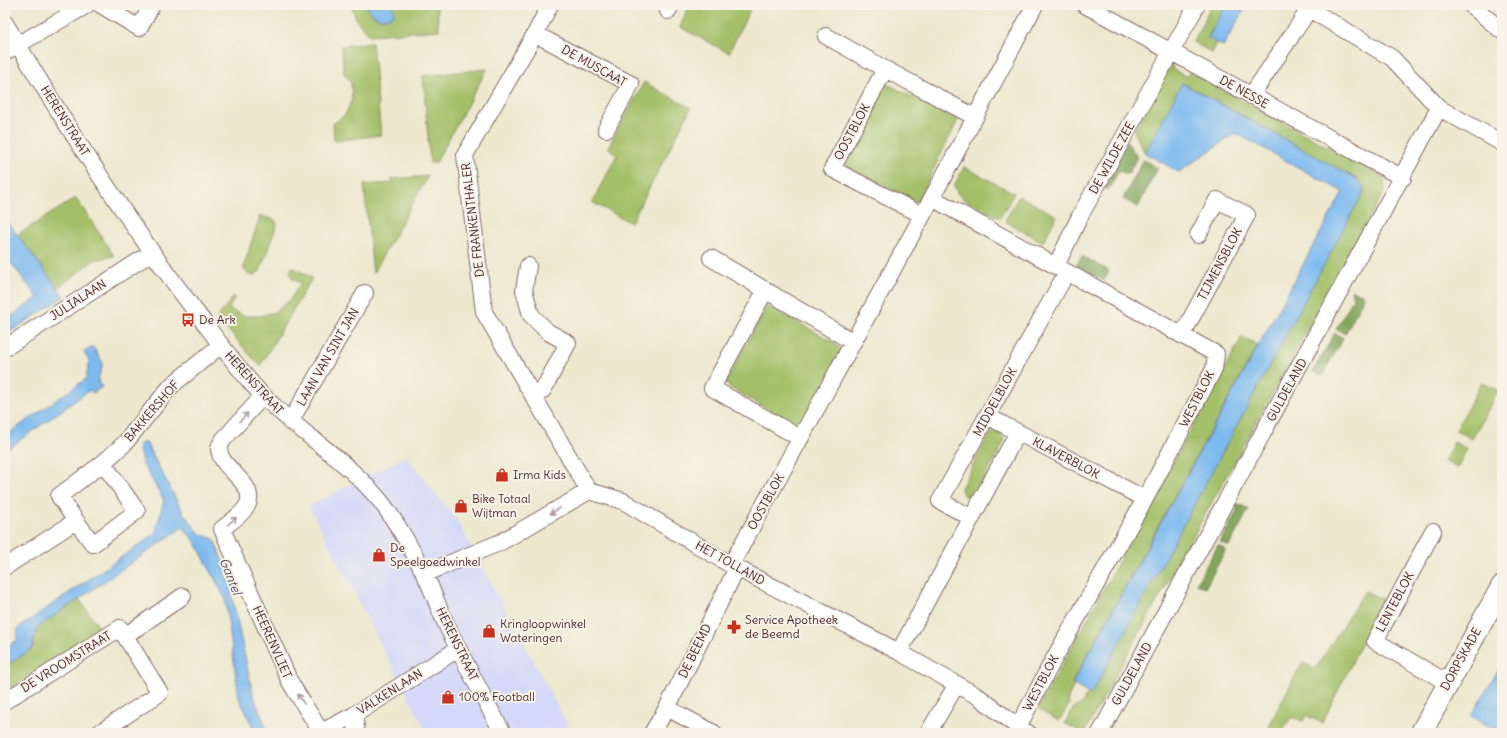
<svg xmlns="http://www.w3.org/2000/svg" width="1507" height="738" font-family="Delius,sans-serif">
<rect width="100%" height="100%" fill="#f7f3e8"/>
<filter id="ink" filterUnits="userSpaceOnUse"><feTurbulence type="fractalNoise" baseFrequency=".025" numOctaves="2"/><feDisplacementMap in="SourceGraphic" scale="8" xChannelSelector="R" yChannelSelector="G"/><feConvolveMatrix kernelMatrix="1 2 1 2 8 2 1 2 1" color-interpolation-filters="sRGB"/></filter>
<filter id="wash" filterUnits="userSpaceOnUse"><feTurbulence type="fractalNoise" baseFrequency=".012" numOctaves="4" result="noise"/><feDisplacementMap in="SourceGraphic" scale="16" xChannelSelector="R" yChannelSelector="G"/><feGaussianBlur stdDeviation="0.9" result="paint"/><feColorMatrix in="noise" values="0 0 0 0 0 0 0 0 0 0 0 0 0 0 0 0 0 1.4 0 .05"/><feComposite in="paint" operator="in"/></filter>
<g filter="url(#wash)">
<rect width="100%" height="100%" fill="#ede8ce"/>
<path fill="#d4d8f9" d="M 406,456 L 457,520 L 572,733 L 427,733 L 309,506 Z"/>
<path fill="#a3c068" stroke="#76704a" d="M 351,5 L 367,5 C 372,18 381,21 393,15 L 393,5 L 437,5 L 439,30 L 369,35 L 357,21 Z
M 690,5 L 752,5 L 729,53 L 680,27 Z
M 1212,5 L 1226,5 L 1208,37 L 1217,43 L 1212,53 L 1193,42 Z
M 372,43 L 381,135 L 334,141 L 333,124 L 346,114 L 352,99 L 351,82 L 344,73 L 341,46 Z
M 1170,64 L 1173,66 L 1172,69 L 1187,77 L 1189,72 L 1384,177 L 1385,190 L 1084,733 L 1083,733 L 1065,723 L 1074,707 L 1081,705 L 1088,693 L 1091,694 L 1357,179 L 1183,83 L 1145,153 L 1134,132 Z
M 487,69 L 436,162 L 430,163 L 423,76 Z
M 644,82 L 691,108 L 631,223 L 592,202 L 617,155 L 608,147 Z
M 885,83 L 958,120 L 917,202 L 844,165 Z
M 964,167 L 1014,193 L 1000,218 L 962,198 L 958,194 L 954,186 Z
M 428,176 L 373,273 L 364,185 L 392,183 L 392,179 Z
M 1019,196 L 1057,216 L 1043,242 L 1005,221 Z
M 76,198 L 114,256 L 94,260 L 58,288 L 17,235 Z
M 260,216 L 275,220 L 277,224 L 260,271 L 255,275 L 249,275 L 244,270 L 244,265 Z
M 292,267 L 312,278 L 260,366 L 217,318 L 234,296 L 235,297 L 229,309 L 244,316 L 260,316 L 275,312 L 289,301 L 301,283 L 293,279 L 290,274 Z
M 767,306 L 836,343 L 835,345 L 843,350 L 801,428 L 729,387 L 730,386 L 725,383 Z
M 1242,337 L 1258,345 L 1072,683 L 1074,685 L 1068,697 L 1069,705 L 1059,721 L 1038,709 Z
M 1482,382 L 1498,391 L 1472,439 L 1456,430 Z
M 996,432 L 1002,435 L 1004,442 L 975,496 L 969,497 L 963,495 L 961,488 L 989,435 Z
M 1454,442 L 1467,449 L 1457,468 L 1444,461 Z
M 1365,591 L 1383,600 L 1322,723 L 1306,715 L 1303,721 L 1291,717 L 1281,733 L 1265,733 L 1302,663 L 1316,668 Z
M 79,599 L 101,630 L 5,692 L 5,666 L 32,649 L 37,628 Z"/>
<path fill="#82a65c" stroke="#666244" d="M 1127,142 L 1137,157 L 1128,174 L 1119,171 L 1108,190 L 1103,188 Z
M 1143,160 L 1158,168 L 1138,207 L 1123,199 Z
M 1082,256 L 1109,271 L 1104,281 L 1076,266 Z
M 1351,290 L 1364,295 L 1363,299 L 1345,334 L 1336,329 L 1353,299 Z
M 1335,333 L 1343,338 L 1322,376 L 1313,371 Z
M 1236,503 L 1249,509 L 1229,546 L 1220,542 L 1237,511 Z
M 1218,545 L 1226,550 L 1205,588 L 1196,584 Z"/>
<path fill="#7dbaf0" stroke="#646c8e" d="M 367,5 L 393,5 L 394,15 C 381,21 372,18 367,5 Z
M 1226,5 L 1247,5 L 1223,46 L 1208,38 Z
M 1182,83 L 1357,179 L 1362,185 L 1364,191 L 1091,695 L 1072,684 L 1343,192 L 1236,133 L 1179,172 L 1145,153 Z
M 5,219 L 58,288 L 64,297 L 5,335 L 5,320 L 38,298 L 5,255 Z
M 93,347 L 103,363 L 98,380 L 102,387 L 93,393 L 90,390 L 5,451 L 5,436 L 86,379 L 89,361 L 84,352 Z
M 145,441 L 184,514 L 200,534 L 214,539 L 231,583 L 231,592 L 253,694 L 268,733 L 256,733 L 239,698 L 225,598 L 196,543 L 183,527 L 37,628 L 32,649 L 5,666 L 5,648 L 17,640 L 18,628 L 155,534 L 164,500 L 143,465 L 138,446 Z
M 1502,664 L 1502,733 L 1501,733 L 1471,716 Z"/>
</g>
<g filter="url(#ink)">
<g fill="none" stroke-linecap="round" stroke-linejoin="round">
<g stroke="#836564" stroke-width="18">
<path id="minor" d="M 101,5 L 139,28 L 152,5
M 550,5 L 535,34 L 465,155 L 484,312 L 589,491
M 1085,5 L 1403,178
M 1471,5 L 1502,31
M 1309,9 L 1392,58 L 1439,108 L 1502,143
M 668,11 L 671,5
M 5,23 C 64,123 126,220 196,312 C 215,337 233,362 253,385 C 293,430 349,459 385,507 C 399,527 412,549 423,571 C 432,588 438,607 446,624 C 464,661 483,697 503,733
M 535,34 L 631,84 L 606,129
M 826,36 L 885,69 L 975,117
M 5,52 L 87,5
M 885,69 L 832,169 L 922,215
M 1251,96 L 1312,5
M 932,198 L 1216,354 L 1214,369 L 1145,499 L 1056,655 L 1018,727
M 711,258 L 853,342
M 528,266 L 524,290 L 531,315 L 548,332 L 568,343 L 543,390 L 533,396
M 1056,266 L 1080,216 L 1197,5
M 765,291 L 712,388 L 800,438
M 1182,335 L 1247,215 L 1217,200 L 1198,235
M 5,348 L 151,253
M 263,396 L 223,440 C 222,442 219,446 219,448 C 219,470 259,483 247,506 C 242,515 230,522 222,529 L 290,682 L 321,732 L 354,715 L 458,649
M 987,416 L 1145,499
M 290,422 L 365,293
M 972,518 L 940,501 L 1067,272
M 76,521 L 93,544 L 137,511 L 103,463
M 1433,531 L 1375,641 L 1448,683
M 731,565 L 932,198 L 1035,5
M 5,567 L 76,521 L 59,496 L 103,463 L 124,444 L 171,386 L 221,345
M 424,574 L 501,542 L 589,491 L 623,501 L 731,565 L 899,652 L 979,697 L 1018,727 L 1028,733
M 125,636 L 183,596
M 899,652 L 1018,432
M 5,701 L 120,628 L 160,693 L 99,733
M 667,708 L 714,733
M 354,715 L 357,733
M 652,733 L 667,708 L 737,568
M 928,733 L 957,684
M 1100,733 L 1439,108"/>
</g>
<g stroke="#836564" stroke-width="23">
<path id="major" d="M 1421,733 L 1502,586"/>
</g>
<use href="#minor" stroke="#fff" stroke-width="16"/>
<use href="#major" stroke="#fff" stroke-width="21"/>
</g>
<defs><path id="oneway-shaft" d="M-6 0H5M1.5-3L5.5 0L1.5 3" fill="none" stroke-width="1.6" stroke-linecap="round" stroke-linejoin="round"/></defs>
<g stroke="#ae9aa0">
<use href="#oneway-shaft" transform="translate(244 417) rotate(-47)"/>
<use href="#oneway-shaft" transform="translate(555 511) rotate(150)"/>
<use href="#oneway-shaft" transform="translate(232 521) rotate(-40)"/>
<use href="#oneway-shaft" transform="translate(301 699) rotate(-122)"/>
</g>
</g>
<defs>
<g id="bus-bare" transform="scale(1.08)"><path d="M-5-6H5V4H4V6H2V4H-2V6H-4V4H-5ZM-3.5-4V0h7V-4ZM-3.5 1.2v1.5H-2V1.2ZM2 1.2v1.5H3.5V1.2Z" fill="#c8321e" stroke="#f7f3e8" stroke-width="2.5" paint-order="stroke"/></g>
<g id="shop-bare" transform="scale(1.08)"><path d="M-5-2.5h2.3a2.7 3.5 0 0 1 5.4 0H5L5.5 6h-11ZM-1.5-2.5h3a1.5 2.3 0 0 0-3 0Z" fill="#c8321e" stroke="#f7f3e8" stroke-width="2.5" paint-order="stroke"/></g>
<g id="pharmacy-bare" transform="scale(1.08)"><path d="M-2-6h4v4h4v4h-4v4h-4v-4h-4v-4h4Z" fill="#c8321e" stroke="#f7f3e8" stroke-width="2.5" paint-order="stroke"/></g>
</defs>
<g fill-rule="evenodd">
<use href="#bus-bare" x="188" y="320"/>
<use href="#shop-bare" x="502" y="475"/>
<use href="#shop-bare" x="461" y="506"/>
<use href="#shop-bare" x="379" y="555"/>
<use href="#pharmacy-bare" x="734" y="627"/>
<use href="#shop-bare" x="489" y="631"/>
<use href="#shop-bare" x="448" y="697"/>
</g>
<g text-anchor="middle" stroke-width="4" stroke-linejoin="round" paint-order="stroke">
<g font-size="12" fill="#4a1f2b" stroke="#f7f3e8">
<text transform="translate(594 66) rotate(29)" y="4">DE MUSCAAT</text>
<text transform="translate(1244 92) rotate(29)" y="4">DE NESSE</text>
<text transform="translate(65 121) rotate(58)" y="4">HERENSTRAAT</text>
<text transform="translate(852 132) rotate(-62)" y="4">OOSTBLOK</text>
<text transform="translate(1112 158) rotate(-61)" y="4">DE WILDE ZEE</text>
<text transform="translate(473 220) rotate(-97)" y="4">DE FRANKENTHALER</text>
<text transform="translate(1220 264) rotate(-62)" y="4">TIJMENSBLOK</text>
<text transform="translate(78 300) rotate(-33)" y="4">JULIALAAN</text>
<text transform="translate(328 357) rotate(-60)" y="4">LAAN VAN SINT JAN</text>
<text transform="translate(254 383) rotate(48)" y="4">HERENSTRAAT</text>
<text transform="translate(1287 390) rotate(-61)" y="4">GULDELAND</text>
<text transform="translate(1197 399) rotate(-63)" y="4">WESTBLOK</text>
<text transform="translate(995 402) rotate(-61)" y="4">MIDDELBLOK</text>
<text transform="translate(152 411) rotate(-49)" y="4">BAKKERSHOF</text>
<text transform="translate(1066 458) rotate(28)" y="4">KLAVERBLOK</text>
<text transform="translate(766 502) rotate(-61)" y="4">OOSTBLOK</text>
<text transform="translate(730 563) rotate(29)" y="4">HET TOLLAND</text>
<text transform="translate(1395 602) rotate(-62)" y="4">LENTEBLOK</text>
<text transform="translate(272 642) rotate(66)" y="4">HEERENVLIET</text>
<text transform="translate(457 644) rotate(64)" y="4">HERENSTRAAT</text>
<text transform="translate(695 651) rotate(-64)" y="4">DE BEEMD</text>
<text transform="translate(1461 659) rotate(-61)" y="4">DORPSKADE</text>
<text transform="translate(66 662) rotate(-32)" y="4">DE VROOMSTRAAT</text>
<text transform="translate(1132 674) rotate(-61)" y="4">GULDELAND</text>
<text transform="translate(1041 683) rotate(-62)" y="4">WESTBLOK</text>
<text transform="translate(390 692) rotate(-32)" y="4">VALKENLAAN</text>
</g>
<g font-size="12" fill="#4a1f2b" stroke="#f7f3e8" text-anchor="start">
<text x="199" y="324">De Ark</text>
<text x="513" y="479">Irma Kids</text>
<text x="472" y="503">Bike Totaal<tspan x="472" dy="14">Wijtman</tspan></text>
<text x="390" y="552">De<tspan x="390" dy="14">Speelgoedwinkel</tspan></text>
<text x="745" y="624">Service Apotheek<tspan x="745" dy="14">de Beemd</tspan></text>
<text x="500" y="628">Kringloopwinkel<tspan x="500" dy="14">Wateringen</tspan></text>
<text x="459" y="701">100% Football</text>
</g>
<g font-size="13" font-style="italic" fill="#594e66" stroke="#f7f3e8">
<text transform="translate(231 576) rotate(68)" y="5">Gantel</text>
</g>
</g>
<rect width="1507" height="738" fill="none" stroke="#f7f3e8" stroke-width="20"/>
</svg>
